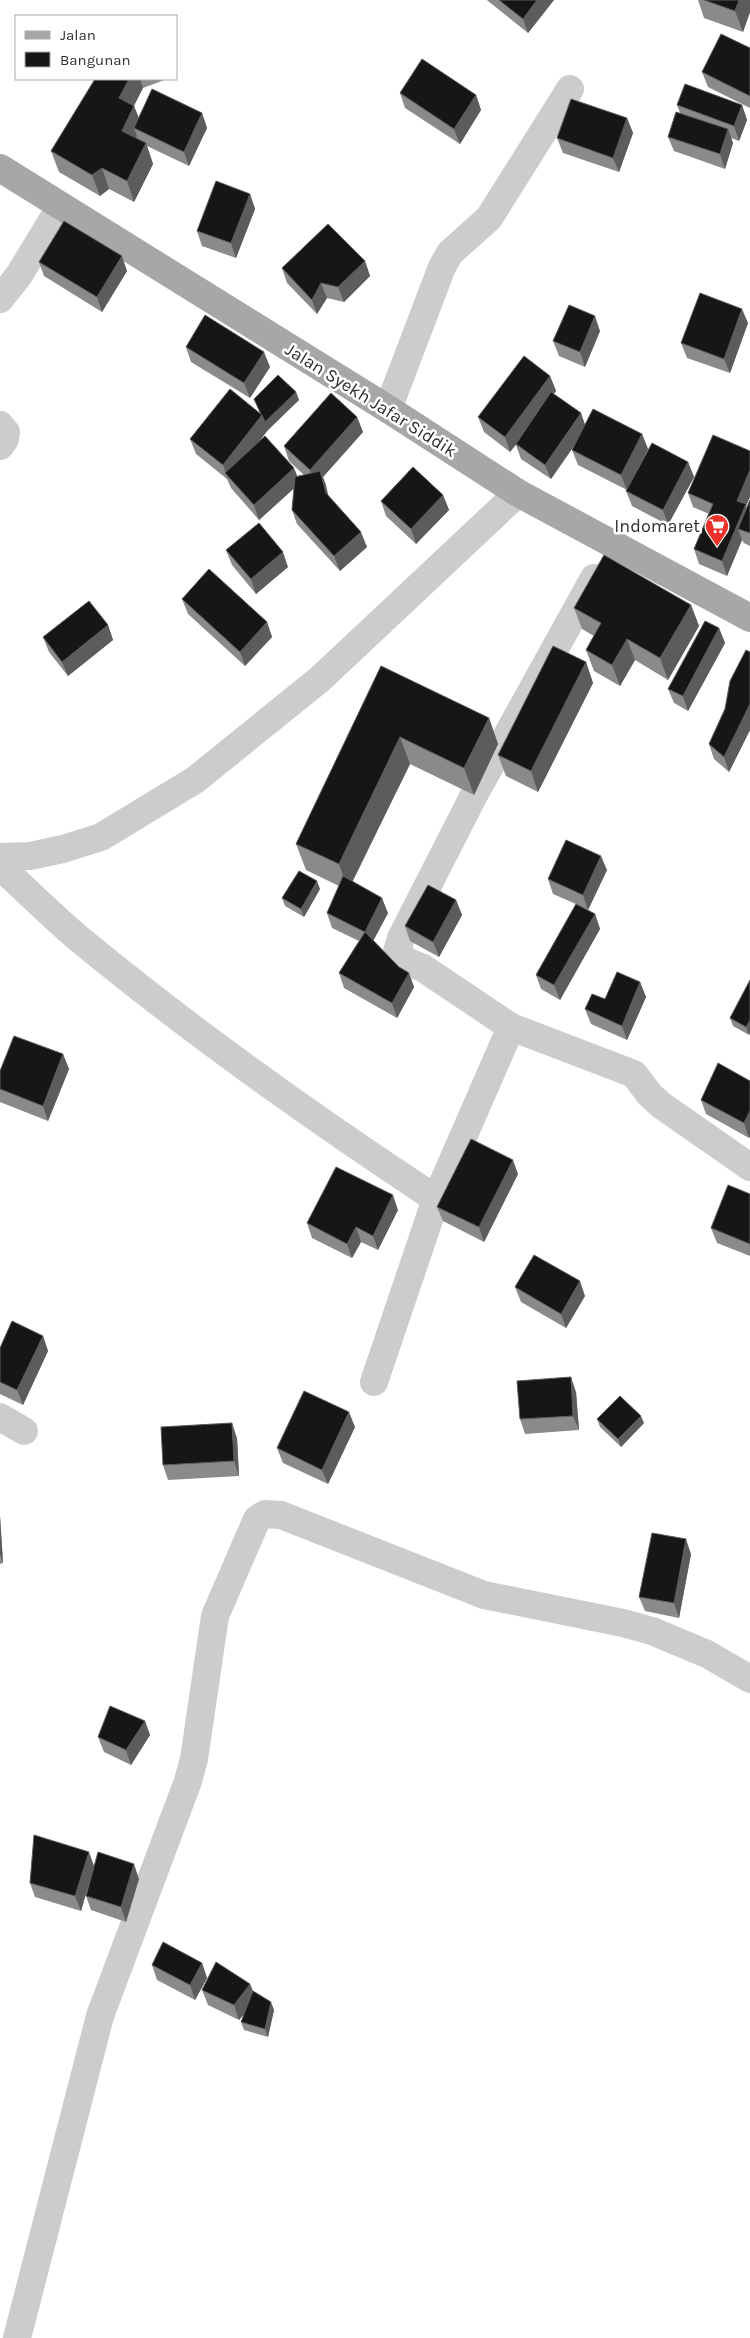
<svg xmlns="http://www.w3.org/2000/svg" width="750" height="2338" font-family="Karla,sans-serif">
<rect width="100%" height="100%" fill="#fff"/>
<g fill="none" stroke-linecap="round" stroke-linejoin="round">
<path stroke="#ccc" stroke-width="28" d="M 0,299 L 19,275 L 61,206
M 388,409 L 442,267 L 450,253 L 489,218 L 570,89
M 0,425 L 6,432 L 5,439 L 0,446
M 594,578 L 474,795 L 401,938 L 397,951 L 406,961 L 423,968 L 511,1027 L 634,1074 L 650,1095 L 661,1105 L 750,1167
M 0,857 L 30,856 L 63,849 L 101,837 L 195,780 L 320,679 L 518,493
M 0,866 C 26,890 51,915 78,938 C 192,1032 313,1118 436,1199
M 374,1382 L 436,1199 L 511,1027
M 0,1417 L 24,1431
M 17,2338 L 100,2016 L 188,1781 L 194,1759 L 215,1616 L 257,1519 L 265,1514 L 281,1515 L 484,1595 L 623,1623 L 652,1631 L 707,1654 L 750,1679"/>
<path stroke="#a7a7a7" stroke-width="28" d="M 0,168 L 388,409 L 518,493 L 750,618"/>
</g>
<path fill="#8a8a8a" d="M 487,0 L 554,0 L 528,33 L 488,1 Z
M 698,0 L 750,0 L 750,12 L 743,32 L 704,18 Z
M 750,48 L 750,108 L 708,87 L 702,72 Z
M 95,79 L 167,79 L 143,88 L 134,106 L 139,118 L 202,113 L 207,128 L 189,166 L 147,146 L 153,164 L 134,202 L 109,189 L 100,196 L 59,172 L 51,151 Z
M 400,93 L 476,95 L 481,110 L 460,144 L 405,108 Z
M 677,105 L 742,105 L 747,120 L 739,141 L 731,138 L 733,143 L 725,169 L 674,151 L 668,137 L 680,113 Z
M 627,118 L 633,133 L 619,172 L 563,153 L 557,138 Z
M 250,194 L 255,209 L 236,258 L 202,246 L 197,231 Z
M 365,261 L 370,276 L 344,302 L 327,298 L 317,314 L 287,283 L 282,268 Z
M 39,262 L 127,271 L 102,312 L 44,276 Z
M 748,323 L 730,373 L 687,358 L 681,343 Z
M 600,331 L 585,367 L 559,356 L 553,341 Z
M 186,347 L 270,367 L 250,398 L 191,362 Z
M 550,376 L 556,391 L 553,394 L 581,413 L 585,425 L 642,434 L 648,449 L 627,490 L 578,465 L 572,450 L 575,445 L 551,479 L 521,459 L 516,445 L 510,452 L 484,432 L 478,417 Z
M 296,392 L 299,400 L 268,430 L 258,443 L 294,468 L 297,476 L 304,475 L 289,461 L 284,446 L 357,417 L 363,432 L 323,477 L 328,496 L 367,547 L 340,571 L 297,524 L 292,510 L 294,488 L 259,520 L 231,488 L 227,479 L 196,454 L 190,439 L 260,413 L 254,399 Z
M 688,462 L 694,477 L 668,525 L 632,506 L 626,491 Z
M 688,493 L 750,497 L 746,506 L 747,508 L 750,500 L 750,546 L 744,543 L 742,540 L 727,576 L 699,564 L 694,549 L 709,514 L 693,507 Z
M 443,495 L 449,510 L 416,544 L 386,516 L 381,501 Z
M 226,550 L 288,567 L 256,594 L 232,565 Z
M 182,599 L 267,622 L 272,637 L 245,666 L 188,614 Z
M 691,605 L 699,626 L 668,680 L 635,660 L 620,686 L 594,671 L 586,650 L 594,636 L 582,629 L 574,608 Z
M 108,625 L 113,640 L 68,676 L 49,652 L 43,637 Z
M 719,628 L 725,643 L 688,711 L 674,703 L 668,689 Z
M 750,652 L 750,730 L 729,772 L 714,759 L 709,744 Z
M 586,662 L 593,683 L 538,792 L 506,776 L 498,755 Z
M 381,666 L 489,718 L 498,744 L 474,795 L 410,764 L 353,881 L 388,913 L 373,941 L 399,967 L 409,973 L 414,987 L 397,1018 L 344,988 L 339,973 L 359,941 L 332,928 L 327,913 L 339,886 L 306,870 L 296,844 Z
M 607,870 L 588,910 L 595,914 L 600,929 L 560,1000 L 541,989 L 536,975 L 576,904 L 553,894 L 548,879 Z
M 320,889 L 304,917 L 285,906 L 282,898 Z
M 456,900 L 462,915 L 439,957 L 410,941 L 405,926 Z
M 750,980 L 750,1033 L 749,1035 L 733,1026 L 730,1018 Z
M 640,982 L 646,997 L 627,1040 L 591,1024 L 585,1009 Z
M 63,1054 L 69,1069 L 48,1121 L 0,1102 L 0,1071 Z
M 750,1081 L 750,1136 L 749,1138 L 706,1114 L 701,1100 Z
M 518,1174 L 484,1242 L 443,1221 L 437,1207 Z
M 750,1194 L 750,1256 L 717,1243 L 711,1228 Z
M 398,1210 L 378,1250 L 361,1242 L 352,1258 L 312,1238 L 307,1223 Z
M 515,1287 L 585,1296 L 566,1328 L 521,1302 Z
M 43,1336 L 48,1351 L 23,1405 L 0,1394 L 0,1348 Z
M 576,1392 L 579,1430 L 525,1434 L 520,1419 Z
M 597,1419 L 644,1423 L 621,1447 L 600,1427 Z
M 355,1427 L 328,1484 L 283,1463 L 277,1448 Z
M 237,1438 L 239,1476 L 168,1480 L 163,1465 Z
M 0,1516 L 3,1563 L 0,1564 Z
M 691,1554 L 679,1618 L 645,1611 L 639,1597 Z
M 145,1721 L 150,1735 L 131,1765 L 104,1752 L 98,1737 Z
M 94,1865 L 139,1879 L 126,1922 L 91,1910 L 86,1896 L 89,1883 L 81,1911 L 35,1897 L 30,1883 Z
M 202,1963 L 207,1978 L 195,2000 L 157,1980 L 152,1965 Z
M 250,1984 L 253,1991 L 274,2010 L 268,2037 L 244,2030 L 241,2022 L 245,2013 L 239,2020 L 208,2005 L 202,1990 Z"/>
<path fill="#5c5c5c" d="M 537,0 L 554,0 L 528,33 L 523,19 Z
M 739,0 L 750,0 L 750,12 L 743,32 L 735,11 Z
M 129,79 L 140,79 L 143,88 L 127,119 L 119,98 Z
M 476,95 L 481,110 L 460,144 L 454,129 Z
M 742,105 L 747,120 L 739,141 L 734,126 Z
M 134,106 L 142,127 L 134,128 L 137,136 L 129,152 L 122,131 Z
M 202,113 L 207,128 L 189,166 L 184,152 Z
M 627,118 L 633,133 L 619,172 L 613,158 Z
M 728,129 L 733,143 L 725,169 L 720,154 Z
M 146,143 L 153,164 L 134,202 L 127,181 Z
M 102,168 L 109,189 L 100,196 L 92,175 Z
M 250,194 L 255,209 L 236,258 L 231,243 Z
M 122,256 L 127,271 L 102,312 L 97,297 Z
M 365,261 L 370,276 L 344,302 L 338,287 Z
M 321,283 L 327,298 L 317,314 L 312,300 Z
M 742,309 L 748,323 L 730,373 L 724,359 Z
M 595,316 L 600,331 L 585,367 L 580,352 Z
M 264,352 L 270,367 L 250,398 L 244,383 Z
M 550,376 L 556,391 L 510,452 L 505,437 Z
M 296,392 L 299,400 L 268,430 L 230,479 L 227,476 L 223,465 L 262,415 Z
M 581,413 L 586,428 L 551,479 L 545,465 Z
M 357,417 L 363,432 L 323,477 L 326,485 L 331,508 L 315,485 L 310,470 Z
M 642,434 L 648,449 L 627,490 L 621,475 Z
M 688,462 L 694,477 L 668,525 L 663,510 Z
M 294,468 L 300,483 L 259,520 L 254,505 Z
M 750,470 L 750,497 L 746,506 L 750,516 L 738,529 L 742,540 L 727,576 L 722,561 L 737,501 Z
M 443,495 L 449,510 L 416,544 L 411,529 Z
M 361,532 L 367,547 L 340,571 L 334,556 Z
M 283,552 L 288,567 L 256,594 L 251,579 Z
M 691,605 L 699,626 L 668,680 L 660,658 Z
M 267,622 L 272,637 L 245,666 L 240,652 Z
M 108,625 L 113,640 L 68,676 L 62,662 Z
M 719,628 L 725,643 L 688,711 L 683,696 Z
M 627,639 L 635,660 L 620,686 L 612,665 Z
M 586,662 L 593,683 L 538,792 L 531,771 Z
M 750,704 L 750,730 L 729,772 L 724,757 Z
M 489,718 L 498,744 L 474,795 L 464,768 Z
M 400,737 L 410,764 L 348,890 L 339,864 Z
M 601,856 L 607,870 L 588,910 L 583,895 Z
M 317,881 L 320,889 L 304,917 L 301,909 Z
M 382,898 L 388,913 L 370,947 L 365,932 Z
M 456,900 L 462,915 L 439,957 L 433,942 Z
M 595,914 L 600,929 L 560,1000 L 554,985 Z
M 409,973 L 414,987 L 397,1018 L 392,1003 Z
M 640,982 L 646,997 L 627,1040 L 622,1026 Z
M 750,1020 L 750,1033 L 749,1035 L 746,1027 Z
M 63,1054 L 69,1069 L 48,1121 L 43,1106 Z
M 750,1111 L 750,1136 L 749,1138 L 744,1123 Z
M 513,1160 L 518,1174 L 484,1242 L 479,1227 Z
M 393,1195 L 398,1210 L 378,1250 L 373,1236 Z
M 356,1227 L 361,1242 L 352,1258 L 347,1244 Z
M 580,1281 L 585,1296 L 566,1328 L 561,1314 Z
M 43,1336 L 48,1351 L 23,1405 L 17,1390 Z
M 571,1377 L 576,1392 L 579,1430 L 573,1416 Z
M 349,1412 L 355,1427 L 328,1484 L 322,1470 Z
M 641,1416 L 644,1423 L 621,1447 L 618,1439 Z
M 232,1423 L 237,1438 L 239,1476 L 234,1461 Z
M 0,1516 L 3,1563 L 0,1554 Z
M 686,1539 L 691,1554 L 679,1618 L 674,1603 Z
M 145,1721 L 150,1735 L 131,1765 L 126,1750 Z
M 89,1852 L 94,1866 L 81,1911 L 75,1896 Z
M 134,1864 L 139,1879 L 126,1922 L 121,1907 Z
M 202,1963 L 207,1978 L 195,2000 L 190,1985 Z
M 250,1984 L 256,1999 L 239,2020 L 234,2005 Z
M 271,2002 L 274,2010 L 268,2037 L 265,2029 Z"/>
<path fill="#161616" stroke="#5c5c5c" d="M 499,0 L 537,0 L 523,19 Z
M 704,0 L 739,0 L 735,11 Z
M 721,34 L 750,48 L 750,96 L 702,72 Z
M 422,59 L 476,95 L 454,129 L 400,93 Z
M 95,79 L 129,79 L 119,98 L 134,106 L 122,131 L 146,143 L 127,181 L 102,168 L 92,175 L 51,151 Z
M 685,84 L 742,105 L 734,126 L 677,105 Z
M 152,89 L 202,113 L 184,152 L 134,128 Z
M 571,99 L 627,118 L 613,158 L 557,138 Z
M 676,112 L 728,129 L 720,154 L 668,137 Z
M 216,181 L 250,194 L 231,243 L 197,231 Z
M 64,221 L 122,256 L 97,297 L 39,262 Z
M 328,224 L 365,261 L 338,287 L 321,283 L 312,300 L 282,268 Z
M 700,293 L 742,309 L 724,359 L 681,343 Z
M 569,305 L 595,316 L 580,352 L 553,341 Z
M 205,315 L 264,352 L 244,383 L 186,347 Z
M 524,356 L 550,376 L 505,437 L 478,417 Z
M 278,375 L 296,392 L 265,422 L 262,415 L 261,414 L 254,399 Z
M 230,389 L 262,415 L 223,465 L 190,439 Z
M 551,392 L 581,413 L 545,465 L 516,444 Z
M 331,393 L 357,417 L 310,470 L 284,446 Z
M 593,409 L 642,434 L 621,475 L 572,450 Z
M 713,435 L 750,451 L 750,470 L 737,501 L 746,504 L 722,561 L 694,549 L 713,504 L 688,493 Z
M 265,436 L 294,468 L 254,505 L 225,473 Z
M 652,443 L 688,462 L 663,510 L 626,491 Z
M 413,467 L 443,495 L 411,529 L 381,501 Z
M 320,471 L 326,493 L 361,532 L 334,556 L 292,510 L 295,477 Z
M 750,500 L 750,533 L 738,529 Z
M 259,523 L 283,552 L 251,579 L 226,550 Z
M 604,555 L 691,605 L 660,658 L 627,639 L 612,665 L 586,650 L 601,623 L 574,608 Z
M 209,569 L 267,622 L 240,652 L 182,599 Z
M 89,601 L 108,625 L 62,662 L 43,637 Z
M 705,621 L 719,628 L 683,696 L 668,689 Z
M 553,646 L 586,662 L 531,771 L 498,755 Z
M 746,650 L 750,652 L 750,704 L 724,757 L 709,744 L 725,709 L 730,681 Z
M 381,666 L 489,718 L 464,768 L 400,737 L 339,864 L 296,844 Z
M 566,840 L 601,856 L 583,895 L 548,879 Z
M 299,871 L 317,881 L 301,909 L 282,898 Z
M 343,876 L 382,898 L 365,932 L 327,913 Z
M 428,885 L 456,900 L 433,942 L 405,926 Z
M 576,904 L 595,914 L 554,985 L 536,975 Z
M 365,932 L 399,967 L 409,973 L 392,1003 L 339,973 Z
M 617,972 L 640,982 L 622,1026 L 585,1009 L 592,994 L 605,999 Z
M 750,980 L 750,1020 L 746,1027 L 730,1018 Z
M 14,1036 L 63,1054 L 43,1106 L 0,1089 L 0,1071 Z
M 718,1063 L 750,1081 L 750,1111 L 744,1123 L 701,1100 Z
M 471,1139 L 513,1160 L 479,1227 L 437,1207 Z
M 336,1167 L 393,1195 L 373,1236 L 356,1227 L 347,1244 L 307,1223 Z
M 728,1185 L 750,1194 L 750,1244 L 711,1228 Z
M 534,1255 L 580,1281 L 561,1314 L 515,1287 Z
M 12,1321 L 43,1336 L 17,1390 L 0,1382 L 0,1348 Z
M 571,1377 L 573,1416 L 520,1419 L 517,1381 Z
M 304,1391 L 349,1412 L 322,1470 L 277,1448 Z
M 620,1396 L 641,1416 L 618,1439 L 597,1419 Z
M 232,1423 L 234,1461 L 163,1465 L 161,1427 Z
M 652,1533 L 686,1539 L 674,1603 L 639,1597 Z
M 110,1706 L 145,1721 L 126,1750 L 98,1737 Z
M 34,1835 L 89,1852 L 75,1896 L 30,1883 Z
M 98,1852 L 134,1864 L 121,1907 L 86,1896 Z
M 163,1942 L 202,1963 L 190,1985 L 152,1965 Z
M 216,1962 L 250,1984 L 234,2005 L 202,1990 Z
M 253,1991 L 271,2002 L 265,2029 L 241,2022 Z"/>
<defs>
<g id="supermarket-pin" transform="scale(1.25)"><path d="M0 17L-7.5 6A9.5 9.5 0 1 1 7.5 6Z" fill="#ec312b" stroke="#fff"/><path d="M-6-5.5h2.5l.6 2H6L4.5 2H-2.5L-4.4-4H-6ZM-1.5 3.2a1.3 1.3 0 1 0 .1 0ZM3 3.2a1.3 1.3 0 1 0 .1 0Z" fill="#fff"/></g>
</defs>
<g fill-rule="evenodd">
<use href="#supermarket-pin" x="717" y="526"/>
</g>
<g text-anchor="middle" stroke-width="5" stroke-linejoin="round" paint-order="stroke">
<g font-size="18" fill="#2f2f2f" stroke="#fff">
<text transform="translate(371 400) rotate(32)" y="6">Jalan Syekh Jafar Siddik</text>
</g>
<g font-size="18" fill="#2f2f2f" stroke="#fff" text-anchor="end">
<text x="700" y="532">Indomaret</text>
</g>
</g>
<rect x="15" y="15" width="162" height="65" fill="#ffffff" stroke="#acacac"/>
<rect x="25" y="31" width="25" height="8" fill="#a7a7a7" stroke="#acacac"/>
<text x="60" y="40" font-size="15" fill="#2f2f2f">Jalan</text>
<rect x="25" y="52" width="25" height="15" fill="#161616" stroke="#acacac"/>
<text x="60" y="65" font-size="15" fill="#2f2f2f">Bangunan</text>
</svg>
